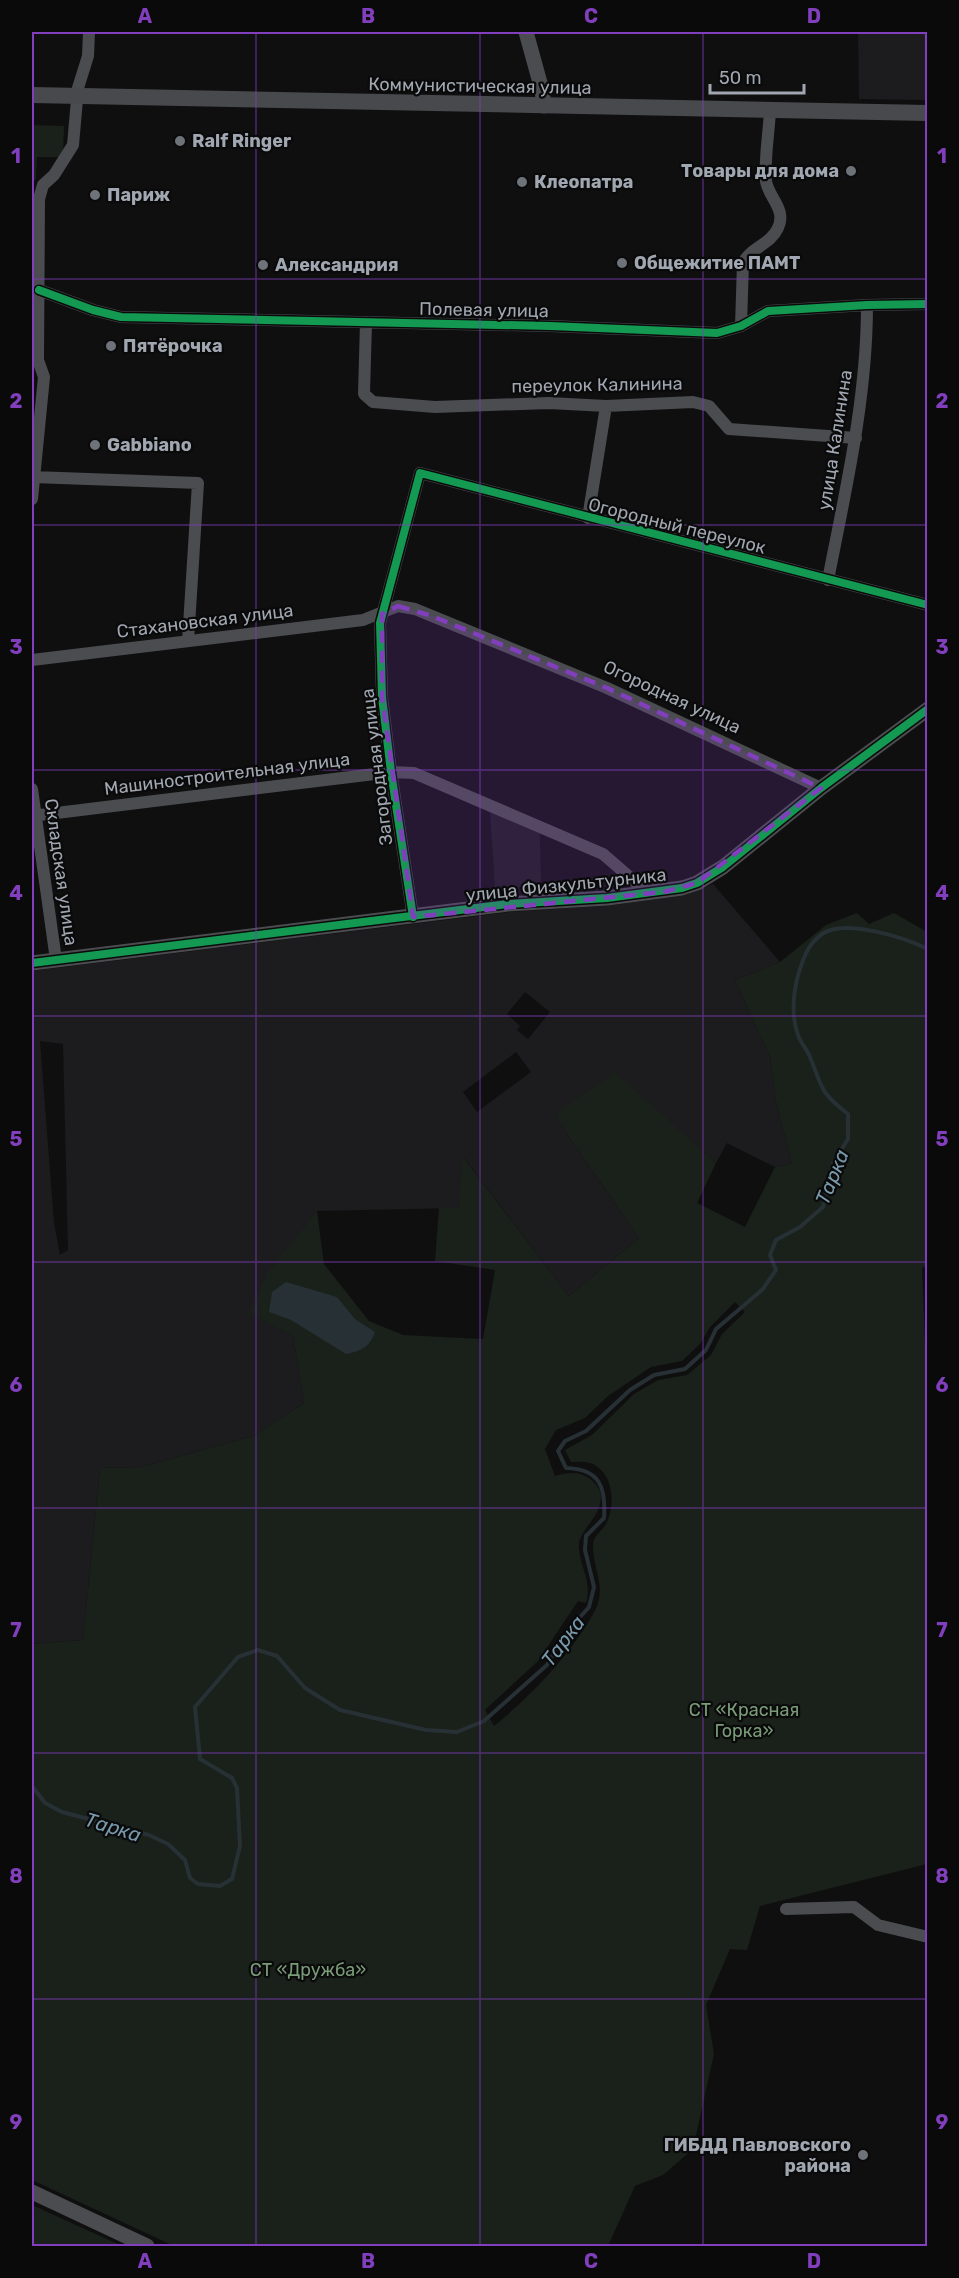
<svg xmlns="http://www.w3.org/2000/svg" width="959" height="2278" font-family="Rubik,sans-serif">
<rect width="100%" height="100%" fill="#0f0f10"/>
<path fill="#1c1c1e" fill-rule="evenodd" d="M 858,32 L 927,32 L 927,100 L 859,99 Z
M 490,811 L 540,833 L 541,885 L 495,890 Z
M 713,884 L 780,962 L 735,980 L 770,1057 L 776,1102 L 792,1164 L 775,1167 L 727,1143 L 716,1163 L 682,1134 L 557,1114 L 569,1137 L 639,1238 L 569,1296 L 464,1158 L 458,1208 L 317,1211 L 293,1335 L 304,1403 L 253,1436 L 141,1467 L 100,1468 L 83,1640 L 32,1644 L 32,971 L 510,912 L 613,905 L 686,895 ZM 525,992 L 550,1012 L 528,1039 L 517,1030 L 520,1026 L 507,1014 ZM 40,1041 L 63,1044 L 68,1250 L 60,1255 L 54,1223 ZM 516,1052 L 531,1072 L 477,1112 L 463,1092 Z"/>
<path fill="#1a201a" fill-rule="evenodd" d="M 32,125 L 64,126 L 63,157 L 37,157 L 36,180 L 32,179 Z
M 857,913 L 869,924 L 894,913 L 927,932 L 928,1263 L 922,1269 L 928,1412 L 927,1864 L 760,1906 L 747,1950 L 730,1949 L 706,2005 L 714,2054 L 693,2149 L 663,2175 L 635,2186 L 608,2246 L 174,2246 L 32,2180 L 32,1644 L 83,1640 L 100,1468 L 141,1467 L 253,1436 L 304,1403 L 293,1335 L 248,1313 L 268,1272 L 317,1211 L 324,1264 L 369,1321 L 403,1335 L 483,1339 L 495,1270 L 435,1261 L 439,1207 L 458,1208 L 463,1157 L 569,1296 L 639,1238 L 569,1137 L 556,1114 L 615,1072 L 716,1163 L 697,1203 L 745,1227 L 775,1167 L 792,1164 L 776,1102 L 770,1057 L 735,980 L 780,962 L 826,925 ZM 735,1302 L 745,1312 L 722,1334 L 711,1355 L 687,1375 L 658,1380 L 634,1394 L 592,1435 L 565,1450 L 571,1462 C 577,1462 584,1461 590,1463 C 613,1471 616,1503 607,1522 C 603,1531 593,1535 593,1545 C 593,1573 609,1588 592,1616 C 568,1657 531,1696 494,1726 L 485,1710 L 538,1661 L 578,1601 L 586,1603 C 593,1579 578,1566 579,1544 C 579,1528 620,1502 590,1479 C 580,1471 568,1472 555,1476 L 545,1449 L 556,1430 L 585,1418 L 608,1396 L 651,1367 L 682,1361 L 700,1344 L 710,1327 Z
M 32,2205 L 120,2245 L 124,2246 L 32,2246 Z"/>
<path fill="#273034" d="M 286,1282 L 337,1297 L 355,1319 L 375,1332 C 370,1347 361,1351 346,1354 L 291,1320 L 269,1312 L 272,1292 Z"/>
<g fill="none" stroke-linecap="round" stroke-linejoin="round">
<path stroke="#273034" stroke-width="4" d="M 32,1786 L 45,1803 L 62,1812 L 149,1835 L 168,1844 L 185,1860 L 190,1878 L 198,1884 L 220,1886 L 232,1879 L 240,1846 L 237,1788 L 232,1778 L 200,1759 L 195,1707 L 238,1657 L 258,1650 L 277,1656 L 305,1688 L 340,1710 L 426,1730 L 457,1732 L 484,1721 L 547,1665 L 566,1633 L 589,1607 L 594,1587 L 585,1550 L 586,1536 L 604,1518 C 606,1487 600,1469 566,1468 L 558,1451 L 565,1441 L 586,1431 L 630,1390 L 654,1375 L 685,1369 L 706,1350 L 716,1329 L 762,1290 L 776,1270 L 770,1255 L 776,1240 L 800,1227 L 823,1207 L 833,1163 L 848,1139 L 848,1114 C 818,1091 823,1087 809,1055 C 806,1048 800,1042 798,1035 C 791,1016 793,992 799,972 C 804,957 808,944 822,934 C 845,918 905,938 928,949"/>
<path stroke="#4a4c4f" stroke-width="12" d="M 39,290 L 93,310 L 121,317 L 550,326 L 717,333 L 741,326 L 768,311 L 867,305 L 928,304
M 366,322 L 364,394 L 373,402 L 435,407 L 549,403 L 606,406 L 693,402 L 709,406 L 729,429 L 856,438
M 741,326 L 743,263 C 751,247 770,245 778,228 C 787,209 768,197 766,181 C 764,161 769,132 770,111
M 33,477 L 198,483 L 188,641
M 32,499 L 44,377 L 38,360 L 39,199 L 43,185 L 54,175 L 73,145 L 78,88 L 88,56 L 89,32
M 588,518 L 606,406
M 828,580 C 846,488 867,398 867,305
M 32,660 L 363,620 L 398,606 L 415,609 L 607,688 L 821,788
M 32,789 L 56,960
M 32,816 L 391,772 L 414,773 L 603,854 L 648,893
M 413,917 L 391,772 L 382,697 L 380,623 L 420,473 L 928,605
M 786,1909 L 854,1907 L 878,1925 L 928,1937"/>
<path stroke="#4a4c4f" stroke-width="15" d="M 526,32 L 542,90 L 544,106
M 32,963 L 508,904 L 607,898 L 682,888 L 697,883 L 723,867 L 821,788 L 928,709
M 32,2192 L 147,2246"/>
<path stroke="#48494c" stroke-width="16" d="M 32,95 L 928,113"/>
<g stroke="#0a0a0b" stroke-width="11">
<path id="cycleway" d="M 39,290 L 93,310 L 121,317 L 550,326 L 717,333 L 741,326 L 768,311 L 867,305 L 928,304
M 413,917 L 391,772 L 382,697 L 380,623 L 420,473 L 928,605
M 32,963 L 508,904 L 607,898 L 682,888 L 697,883 L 723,867 L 821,788 L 928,709"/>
</g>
<use href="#cycleway" stroke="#139951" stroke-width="8"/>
</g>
<path fill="#813ebd" fill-opacity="0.2" stroke="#813ebd" stroke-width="4.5" stroke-dasharray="12 8" stroke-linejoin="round" d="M 398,606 L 432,616 L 607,688 L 821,788 L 697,883 L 664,892 L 413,917 L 382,697 L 382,614 Z"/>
<path fill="none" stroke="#813ebd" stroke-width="1.5" stroke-opacity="0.55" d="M 256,32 L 256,2246M 480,32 L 480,2246M 703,32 L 703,2246M 32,279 L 928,279M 32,525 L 928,525M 32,770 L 928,770M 32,1016 L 928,1016M 32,1262 L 928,1262M 32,1508 L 928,1508M 32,1753 L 928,1753M 32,1999 L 928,1999"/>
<g fill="#6e7279" stroke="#0a0a0b" stroke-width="2">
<circle cx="180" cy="141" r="6"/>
<circle cx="851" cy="171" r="6"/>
<circle cx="522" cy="182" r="6"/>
<circle cx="95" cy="195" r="6"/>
<circle cx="622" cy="263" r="6"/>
<circle cx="263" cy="265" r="6"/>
<circle cx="111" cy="346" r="6"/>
<circle cx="95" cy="445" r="6"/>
<circle cx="863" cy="2155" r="6"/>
</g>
<g text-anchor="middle" stroke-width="4.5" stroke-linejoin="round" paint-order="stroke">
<g font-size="18" fill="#a1a7b1" stroke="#0a0a0b">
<text transform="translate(480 86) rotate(1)" y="6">Коммунистическая улица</text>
<text transform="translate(484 310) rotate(1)" y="6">Полевая улица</text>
<text transform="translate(597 385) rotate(-1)" y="6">переулок Калинина</text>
<text transform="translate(835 440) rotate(-81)" y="6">улица Калинина</text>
<text transform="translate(677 526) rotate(14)" y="6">Огородный переулок</text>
<text transform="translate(205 621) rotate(-7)" y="6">Стахановская улица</text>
<text transform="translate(672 697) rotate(25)" y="6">Огородная улица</text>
<text transform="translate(377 767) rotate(-97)" y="6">Загородная улица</text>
<text transform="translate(227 774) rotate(-7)" y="6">Машиностроительная улица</text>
<text transform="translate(61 872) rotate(82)" y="6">Складская улица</text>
<text transform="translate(566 885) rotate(-6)" y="6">улица Физкультурника</text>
</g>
<g font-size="18" font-weight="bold" fill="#a1a7b1" stroke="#0a0a0b" text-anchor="start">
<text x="192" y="147">Ralf Ringer</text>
<text x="839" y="177" text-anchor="end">Товары для дома</text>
<text x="534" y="188">Клеопатра</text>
<text x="107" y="201">Париж</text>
<text x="634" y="269">Общежитие ПАМТ</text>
<text x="275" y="271">Александрия</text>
<text x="123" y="352">Пятёрочка</text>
<text x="107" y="451">Gabbiano</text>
<text x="851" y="2151" text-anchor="end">ГИБДД Павловского<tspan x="851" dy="21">района</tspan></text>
</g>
<g font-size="18" fill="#7a9b78" stroke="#0a0a0b">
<text x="744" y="1716">СТ «Красная<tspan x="744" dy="21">Горка»</tspan></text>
<text x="308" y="1976">СТ «Дружба»</text>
</g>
<g font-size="20" font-style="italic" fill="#7899ab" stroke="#0a0a0b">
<text transform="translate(832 1177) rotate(-68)" y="7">Тарка</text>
<text transform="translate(563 1641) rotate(-53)" y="7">Тарка</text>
<text transform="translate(113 1827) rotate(17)" y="7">Тарка</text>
</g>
</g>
<rect width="959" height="2278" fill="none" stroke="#0a0a0b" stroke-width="66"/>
<path d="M710 84v9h94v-9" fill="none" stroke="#a1a7b1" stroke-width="3"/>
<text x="719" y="84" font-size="18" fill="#a1a7b1" stroke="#0a0a0b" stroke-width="4.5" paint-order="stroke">50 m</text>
<rect x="33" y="33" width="893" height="2212" fill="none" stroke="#813ebd" stroke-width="2"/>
<g font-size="20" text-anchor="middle" font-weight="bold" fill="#813ebd">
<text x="145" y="23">A</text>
<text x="368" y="23">B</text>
<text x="591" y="23">C</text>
<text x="814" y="23">D</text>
<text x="16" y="163">1</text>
<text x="942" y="163">1</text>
<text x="16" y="408">2</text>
<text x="942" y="408">2</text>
<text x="16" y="654">3</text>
<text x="942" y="654">3</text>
<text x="16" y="900">4</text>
<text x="942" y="900">4</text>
<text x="16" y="1146">5</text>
<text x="942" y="1146">5</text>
<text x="16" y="1392">6</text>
<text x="942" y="1392">6</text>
<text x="16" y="1637">7</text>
<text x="942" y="1637">7</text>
<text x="16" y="1883">8</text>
<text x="942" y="1883">8</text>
<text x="16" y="2129">9</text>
<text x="942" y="2129">9</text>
<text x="145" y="2268">A</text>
<text x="368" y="2268">B</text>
<text x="591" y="2268">C</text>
<text x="814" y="2268">D</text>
</g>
</svg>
